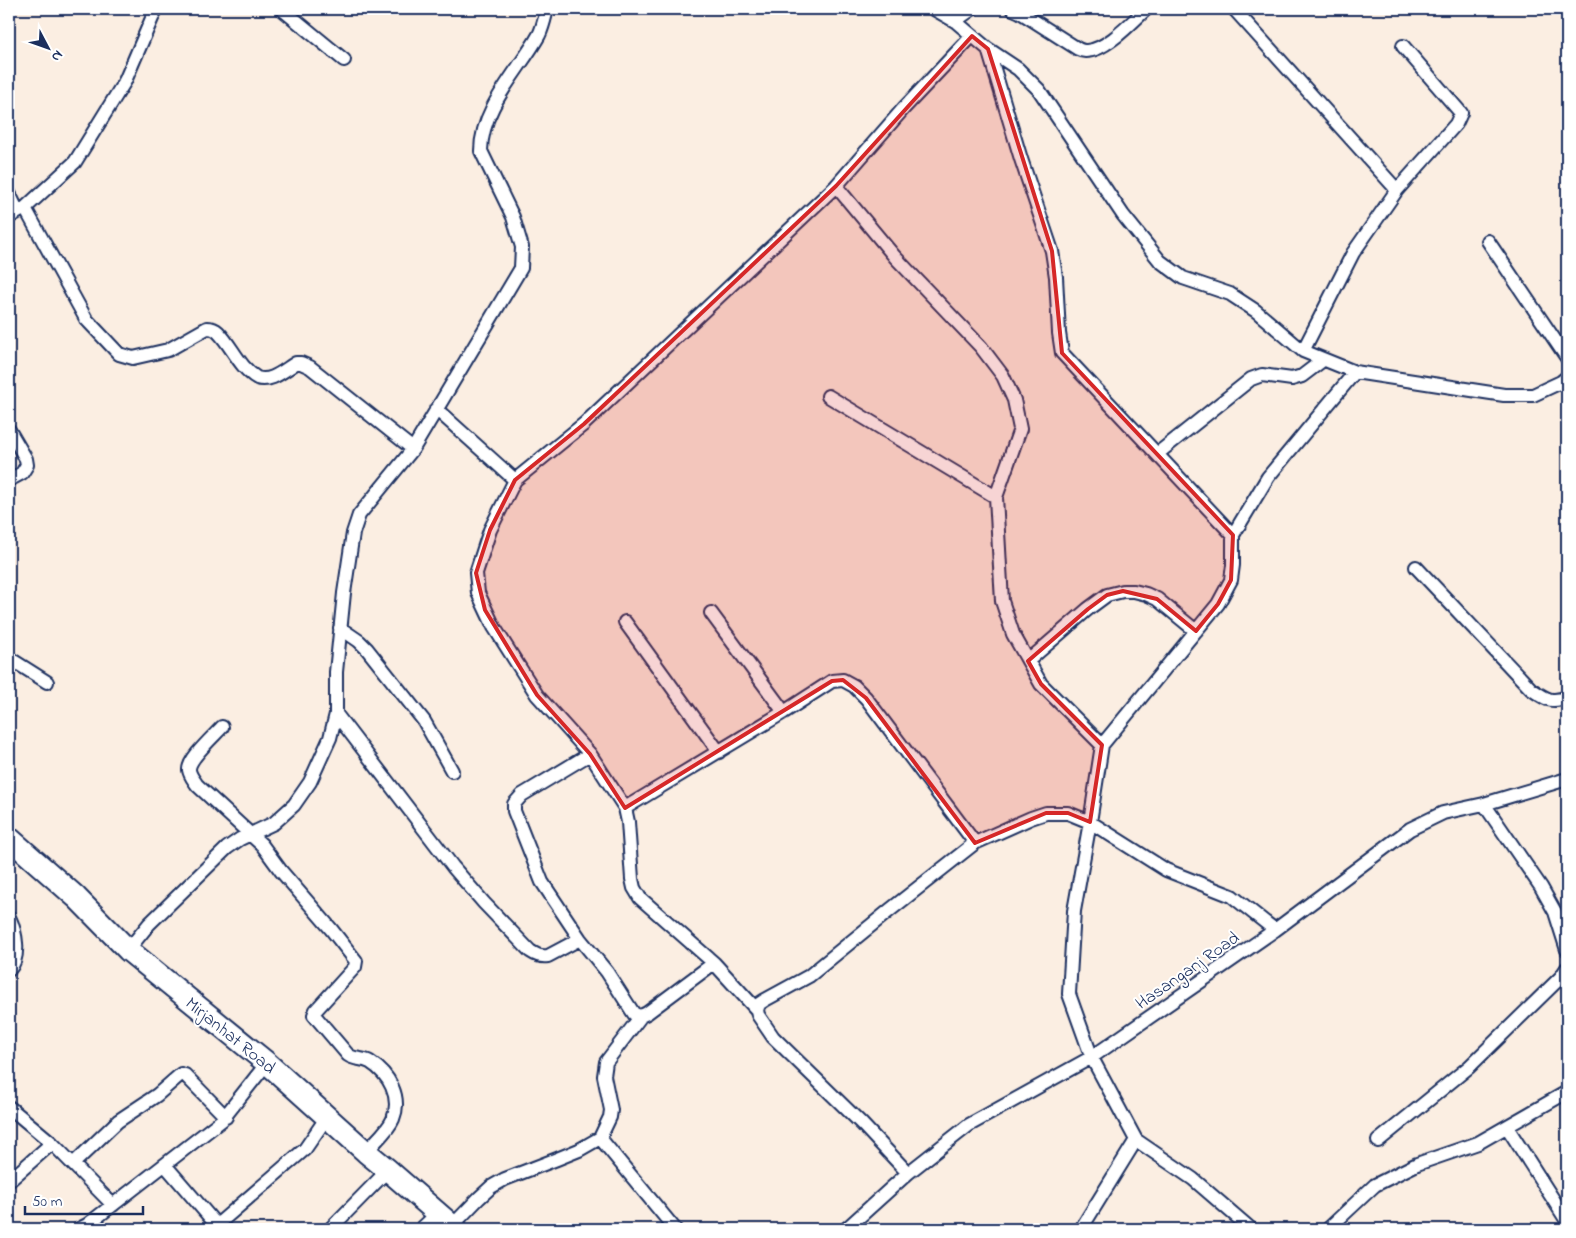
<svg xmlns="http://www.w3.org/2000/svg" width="1576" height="1238" font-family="'Indie Flower',sans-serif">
<rect width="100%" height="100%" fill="#fbeee2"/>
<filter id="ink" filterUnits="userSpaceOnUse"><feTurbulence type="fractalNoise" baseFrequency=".02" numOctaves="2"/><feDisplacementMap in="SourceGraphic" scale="10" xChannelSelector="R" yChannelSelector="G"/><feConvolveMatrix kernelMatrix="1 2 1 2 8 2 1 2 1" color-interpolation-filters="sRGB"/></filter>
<g filter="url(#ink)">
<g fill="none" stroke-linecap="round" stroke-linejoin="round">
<g stroke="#1b2f5e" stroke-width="16">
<path id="street" d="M 282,9 L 344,60
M 934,9 L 955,21 L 988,49 L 1018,69 L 1039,90 L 1123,215 L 1160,261 L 1183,278 L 1230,294 L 1256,311 L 1303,351 L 1355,372 L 1504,395 L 1533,395 L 1561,382 L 1567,377
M 1013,9 L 1020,12 L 1078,49 C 1080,50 1083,51 1085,51 C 1105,52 1133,21 1146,9
M 1234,9 L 1397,190
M 955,21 L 972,9
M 988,49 L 1021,159 L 1052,251 L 1056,277 L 1059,333 L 1062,353 L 1233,535
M 836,186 L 895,257 L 981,347 L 1003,376 L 1014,400 L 1020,429 L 996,497 L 1002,601 L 1013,634 L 1041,684 L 1102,745
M 9,193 L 18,212
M 25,208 L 86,319 L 119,354 L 133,358 L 168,350 L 207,328 C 211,328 215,329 218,332 C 232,346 239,367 257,378 C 271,383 284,370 296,363 L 301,363 L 310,367 L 413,449
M 9,217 L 25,208 L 75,162 L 125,81 L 156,9
M 1488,241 L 1567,358
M 1303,351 L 1353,253 L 1397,190 L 1456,124 L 1461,113 L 1403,46
M 828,396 L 996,497
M 436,409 L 515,480
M 9,430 L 26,459 L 27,465 L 22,473 L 9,480
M 1157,454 L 1251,379 L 1262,375 L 1292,379 L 1302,376 L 1323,360
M 1416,567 L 1531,689 C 1545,698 1550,704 1567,697
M 711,613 L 784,712
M 625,622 L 719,752
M 340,628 L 359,641 L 367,649 L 424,721 L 452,771
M 9,658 L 47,682
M 1028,661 L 1088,609 L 1107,595 L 1123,591 L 1134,591 L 1146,594 L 1157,599 L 1196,631
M 336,714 L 453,867 L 484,903 L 530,951 C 536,955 540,957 548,956 L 580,939
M 222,727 C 214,736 188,759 189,770 C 190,776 194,780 197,785 L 262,845 L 281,871 L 331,929 L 356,961 L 355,967 L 316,1010 L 314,1015 L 348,1055 C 355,1060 363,1058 370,1062 C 389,1074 402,1097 393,1119 C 388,1131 374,1142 366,1152
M 590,754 L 522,795 L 514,804 L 514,811 L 542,882 L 580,939 L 607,972 L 634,1014 L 641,1016 L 647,1013 L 714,963
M 1484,804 L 1541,887 L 1555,912 L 1567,950
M 625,808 L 784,712 L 832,681 L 843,680 L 854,686 L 866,698 L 975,843
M 9,917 C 16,932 21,957 9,970
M 128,950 L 149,924 L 227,848 L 240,839 L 274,823 L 294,805 L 310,782 L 330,738 L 336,714 L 336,672 L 344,593 L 353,533 L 359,515 L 413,449 L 521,268 L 522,247 L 513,217 L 481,151 C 481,108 519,71 539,35 C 543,27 545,17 547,9
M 757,1010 L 714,963 L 640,898 L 634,888 L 632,879 L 628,822 L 625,808 L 590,754 L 537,695 L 494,627 L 478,593 L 476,573 L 490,530 L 515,480 L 584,424 L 836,186 L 904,108 L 972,36
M 9,1107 L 52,1143 L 113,1205
M 1507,1127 L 1567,1221
M 600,1138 L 675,1229
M 1378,1141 L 1469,1067 L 1561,977 L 1567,968
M 73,1164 L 118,1121 L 157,1095 L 181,1074 L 185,1075 L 226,1117
M 165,1165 L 220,1229
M 908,1173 L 862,1124 L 773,1037 L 758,1015 L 757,1010 L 759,1004 L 765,1000 L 809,976 L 890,910 L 975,843 L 1031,818 L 1046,813 L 1068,813 L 1090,822 L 1166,870 L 1232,896 L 1275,930
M 9,1181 L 52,1143
M 217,1225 L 305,1149 L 327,1117
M 452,1226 L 479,1198 L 491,1187 L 505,1179 L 557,1159 L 579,1150 L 600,1138 L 610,1117 L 611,1110 L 604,1076 L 606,1062 L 641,1016
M 79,1229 L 87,1225 L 222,1120 L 267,1063
M 330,1229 L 388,1170
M 421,1229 L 437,1214
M 846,1229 L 908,1173 L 969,1125 L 1092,1057 L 1275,930 L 1410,829 L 1443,813 L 1484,804 L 1567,779
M 1081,1229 L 1136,1140
M 1251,1229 L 1193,1179 L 1136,1140 L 1092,1058 L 1069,994 L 1074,911 L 1090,822 L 1102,745 L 1218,604 L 1231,580 L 1233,565 L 1233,535 L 1268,477 L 1355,372
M 1328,1229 L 1375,1185 L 1417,1164 L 1478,1143 L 1567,1092"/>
</g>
<g stroke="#1b2f5e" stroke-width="25">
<path id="primary" d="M 9,838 L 76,897 L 128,950 L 267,1063 L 366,1152 L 388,1170 L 456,1229"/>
</g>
<use href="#street" stroke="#fff" stroke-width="12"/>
<use href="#primary" stroke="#fff" stroke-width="21"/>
</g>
</g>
<path fill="#d62828" fill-opacity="0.2" stroke="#d62828" stroke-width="4" stroke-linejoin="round" d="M 972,36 L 988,49 L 1052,251 L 1062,353 L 1233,535 L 1231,580 L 1218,604 L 1196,631 L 1157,599 L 1123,591 L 1107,595 L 1088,609 L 1028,661 L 1041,684 L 1102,745 L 1090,822 L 1068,813 L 1046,813 L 975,843 L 866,698 L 843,680 L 832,681 L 625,808 L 590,754 L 537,695 L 485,610 L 476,573 L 490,530 L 515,480 L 584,424 L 836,186 Z"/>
<g text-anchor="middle" stroke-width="4" stroke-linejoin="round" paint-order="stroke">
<g font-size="18" fill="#1b2f5e" stroke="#fff">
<text transform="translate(1187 970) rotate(-35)" y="6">Hasanganj Road</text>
<text transform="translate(231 1035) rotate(39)" y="6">Mirjanhat Road</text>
</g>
</g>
<rect width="1576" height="1238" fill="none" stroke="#fff" stroke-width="30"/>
<rect x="15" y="15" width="1546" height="1208" fill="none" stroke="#1b2f5e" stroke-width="2" filter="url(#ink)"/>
<g transform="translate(48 48) rotate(131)" stroke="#ffffff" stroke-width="4" paint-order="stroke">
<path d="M0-4L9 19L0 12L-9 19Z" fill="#1b2f5e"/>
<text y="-8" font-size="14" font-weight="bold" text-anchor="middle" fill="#1b2f5e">N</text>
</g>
<path d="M25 1206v8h118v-8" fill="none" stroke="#1b2f5e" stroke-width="2.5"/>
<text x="32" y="1206" font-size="15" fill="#1b2f5e" stroke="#ffffff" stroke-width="4" paint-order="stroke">50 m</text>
</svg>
